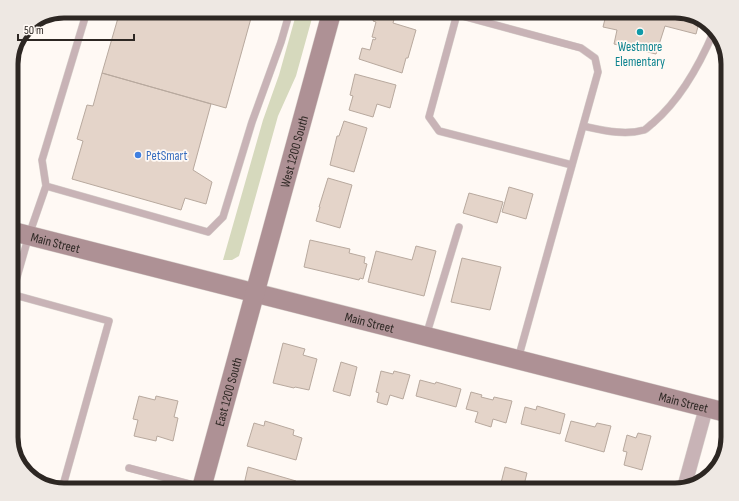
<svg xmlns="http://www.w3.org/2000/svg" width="739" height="501" font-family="'Sofia Sans Condensed',sans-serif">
<rect width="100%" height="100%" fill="#fff9f4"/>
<path fill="#d6d9bd" d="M 297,11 L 314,11 L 296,76 L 278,116 L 239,256 L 232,260 L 223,260 L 263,120 L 279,75 Z"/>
<path fill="#e4d4c9" stroke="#b8a99e" d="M 120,11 L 253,11 L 226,108 L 102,73 Z
M 376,11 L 395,16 L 393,23 L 416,30 L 408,58 L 406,58 L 402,73 L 359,59 L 362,48 L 370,50 L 373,39 L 375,40 L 376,38 L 372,37 L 376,22 L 373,21 Z
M 607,11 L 674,11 L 700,19 L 696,34 L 665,26 L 656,54 L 614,44 L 617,30 L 603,27 Z
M 102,73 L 211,104 L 193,170 L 212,182 L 206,204 L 185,198 L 181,210 L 72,179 L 83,141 L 77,139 L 87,105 L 93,106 Z
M 355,74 L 396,85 L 390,108 L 377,104 L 373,117 L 349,110 L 353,96 L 350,95 Z
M 344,121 L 367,128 L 354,172 L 330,165 L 337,136 L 339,136 Z
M 328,178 L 352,185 L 340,228 L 316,221 L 320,207 L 319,207 Z
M 509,187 L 533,194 L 526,219 L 502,212 Z
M 469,193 L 503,202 L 497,223 L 463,213 Z
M 310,240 L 350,249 L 349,253 L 365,257 L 364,263 L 367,264 L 363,279 L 360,278 L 359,280 L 304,267 Z
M 416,246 L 436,251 L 424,296 L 368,282 L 376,251 L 412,260 Z
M 462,258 L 501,267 L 490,310 L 451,302 Z
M 283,343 L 305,349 L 303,355 L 317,359 L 309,390 L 295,387 L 294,388 L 273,383 Z
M 341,362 L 357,367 L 350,396 L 333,391 Z
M 381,371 L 393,374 L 394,371 L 410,375 L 403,399 L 390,395 L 387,405 L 377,402 L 379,393 L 376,392 Z
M 420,380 L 435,384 L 436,382 L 461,389 L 456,407 L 416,396 Z
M 471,392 L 482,395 L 481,397 L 493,400 L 494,397 L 512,401 L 506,423 L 493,419 L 491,427 L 475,422 L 478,412 L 466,409 Z
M 139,396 L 155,400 L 156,396 L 178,401 L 174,417 L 178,418 L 173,441 L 157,436 L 156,441 L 134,436 L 138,420 L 133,419 Z
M 537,406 L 565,414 L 560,434 L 521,424 L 525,407 L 536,410 Z
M 265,421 L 294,430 L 293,435 L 302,438 L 296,460 L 247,446 L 254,423 L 264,426 Z
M 571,421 L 595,427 L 597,423 L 611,426 L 604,452 L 565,441 Z
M 638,433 L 651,436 L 642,470 L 624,465 L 627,452 L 623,451 L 627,435 L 636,438 Z
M 248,467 L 296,481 L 294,490 L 248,490 L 243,489 Z
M 505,467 L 527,473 L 523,489 L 501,483 Z
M 314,483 L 342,490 L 312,490 Z
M 391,486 L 407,490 L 390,490 Z"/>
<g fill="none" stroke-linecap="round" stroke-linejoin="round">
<g stroke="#d9d3ce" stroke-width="8">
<path id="lane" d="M 444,11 L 581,48 L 595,58 L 598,72 L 518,359
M 457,14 L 429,117 L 439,131 L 572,165
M 583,126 C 602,130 624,136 644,130 C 647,129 650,125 653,123 C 681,99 700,64 714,31
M 46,186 L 208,232 L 223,217 L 252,122 L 281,42 L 290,11
M 11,294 L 109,321 L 62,489
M 11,298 L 29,235 L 46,186 L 42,160 L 87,11
M 426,336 L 459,227
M 129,468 L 201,487"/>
</g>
<g stroke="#d9d3ce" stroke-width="15">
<path id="street" d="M 684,488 L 706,408"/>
</g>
<g stroke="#d9d3ce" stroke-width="20">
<g id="secondary">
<path id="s1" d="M 11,231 L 728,413"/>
<path id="s2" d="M 201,490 L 332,11"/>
</g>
</g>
<use href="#lane" stroke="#c8b3b6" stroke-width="7"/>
<use href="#street" stroke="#c8b3b6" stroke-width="14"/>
<use href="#secondary" stroke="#ae9195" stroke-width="19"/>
</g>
<circle fill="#0f9aa8" stroke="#fff9f4" stroke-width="1.5" cx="640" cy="32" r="4"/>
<circle fill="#3f7fe0" stroke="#fff9f4" stroke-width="1.5" cx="138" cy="155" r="4"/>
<g text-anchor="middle" stroke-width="3.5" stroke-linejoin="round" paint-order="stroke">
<g font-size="13" fill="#0d838f" stroke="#fff9f4">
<text x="640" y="51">Westmore<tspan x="640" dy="15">Elementary</tspan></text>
</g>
<g font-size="13" fill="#2d2723" stroke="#fff9f4">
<text dy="5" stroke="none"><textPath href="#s2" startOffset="351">West 1200 South</textPath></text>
<text dy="5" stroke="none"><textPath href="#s1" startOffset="46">Main Street</textPath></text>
<text dy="5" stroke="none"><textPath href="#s1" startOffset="370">Main Street</textPath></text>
<text dy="5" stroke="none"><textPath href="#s2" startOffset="102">East 1200 South</textPath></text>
<text dy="5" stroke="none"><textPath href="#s1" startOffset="694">Main Street</textPath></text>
</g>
<g font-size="13" fill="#366cbe" stroke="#fff9f4" text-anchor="start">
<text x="146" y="160">PetSmart</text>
</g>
</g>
<path d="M0 0H739V501H0ZM64 18H675A46 46 0 0 1 721 64V437A46 46 0 0 1 675 483H64A46 46 0 0 1 18 437V64A46 46 0 0 1 64 18Z" fill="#eee8e3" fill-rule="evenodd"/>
<path fill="none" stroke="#2d2723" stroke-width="5" d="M64 18H675A46 46 0 0 1 721 64V437A46 46 0 0 1 675 483H64A46 46 0 0 1 18 437V64A46 46 0 0 1 64 18Z"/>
<path d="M18 34v6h116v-6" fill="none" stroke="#2d2723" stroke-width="2"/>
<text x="24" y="34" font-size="12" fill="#2d2723" stroke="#fff9f4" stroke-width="3" paint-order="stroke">50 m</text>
</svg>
